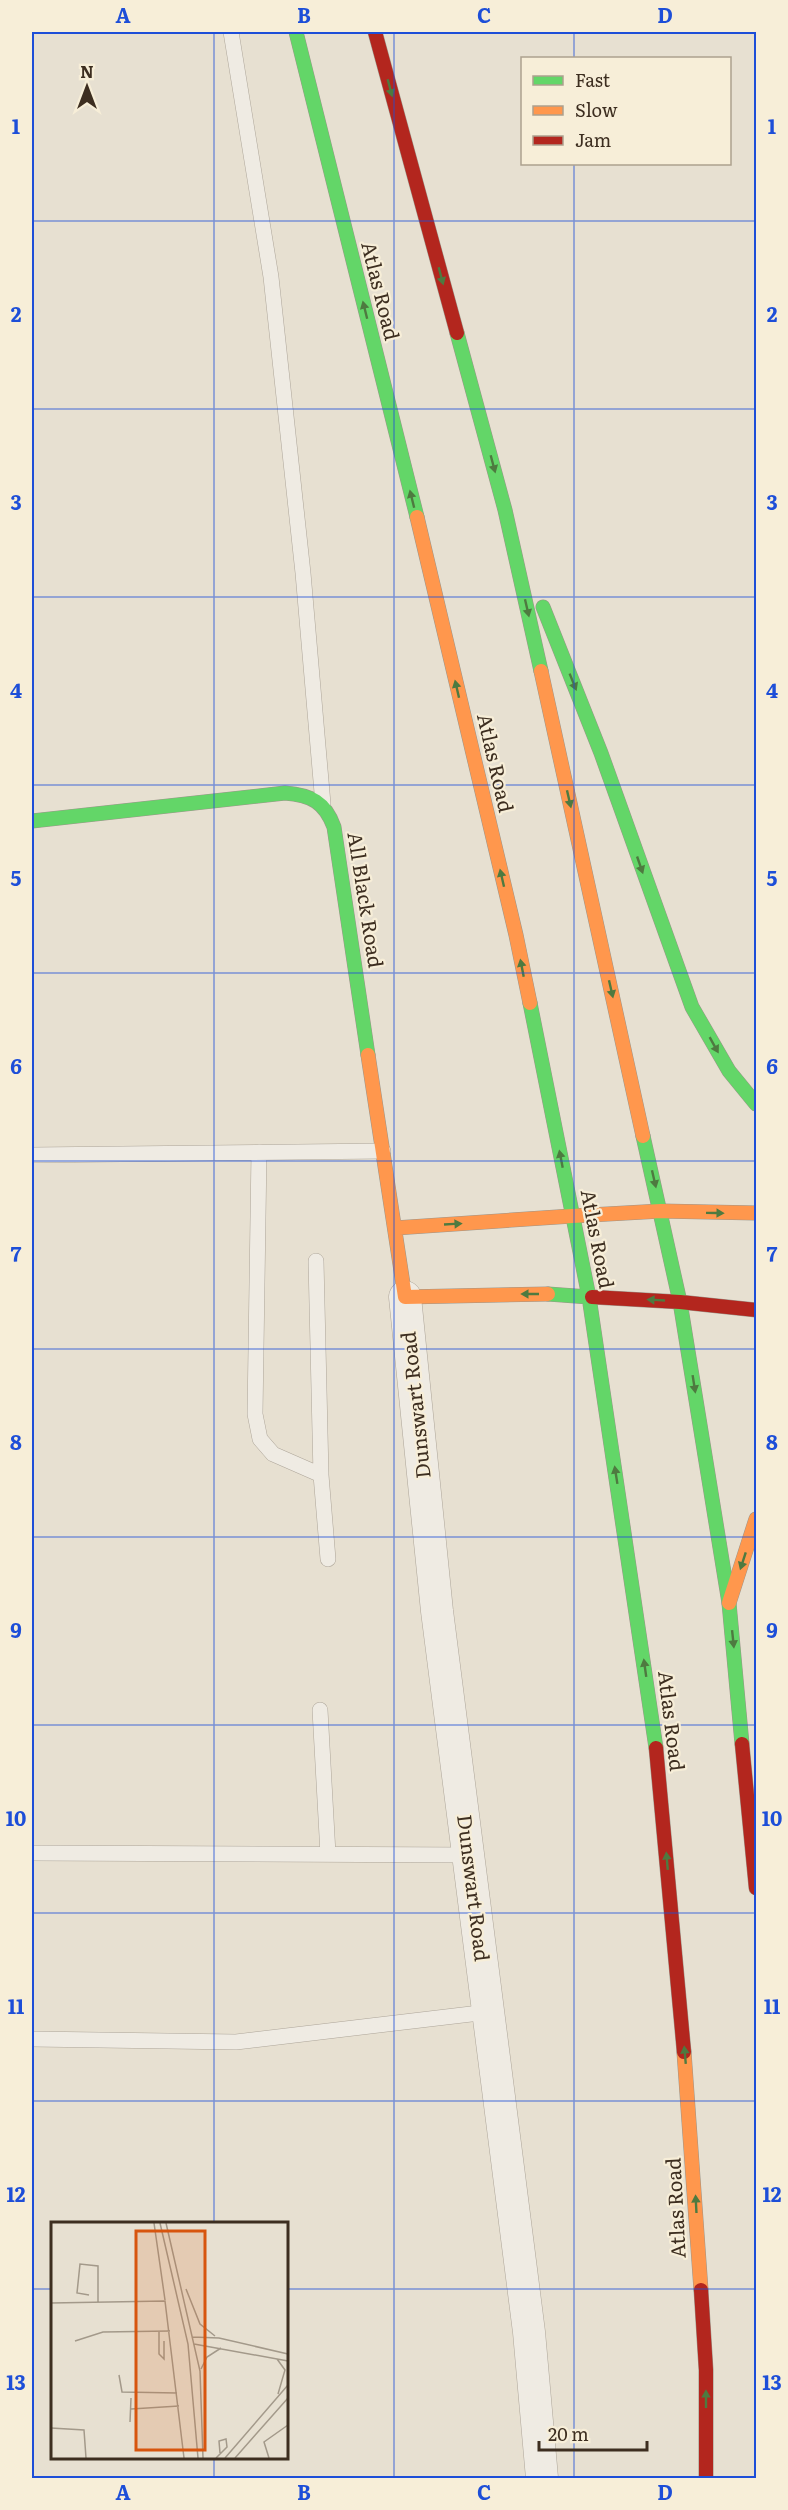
<svg xmlns="http://www.w3.org/2000/svg" width="788" height="2510" font-family="Literata,serif">
<rect width="100%" height="100%" fill="#e7e0d1"/>
<g fill="none" stroke-linecap="round" stroke-linejoin="round">
<g stroke="#ada599" stroke-width="16">
<path id="lane" d="M 231,32 L 271,277 L 303,573 L 323,804
M 259,1152 L 255,1414 L 260,1439 L 273,1454 L 321,1475 L 316,1261
M 32,1155 L 383,1151
M 321,1475 L 328,1559
M 320,1710 L 328,1854
M 32,1853 L 469,1855
M 32,2039 L 236,2042 L 488,2012"/>
</g>
<g stroke="#ada599" stroke-width="33">
<path id="street" d="M 405,1297 L 437,1611 L 529,2332 L 542,2478"/>
</g>
<g stroke="#9c958a" stroke-width="15">
<path id="fast" d="M 296,32 L 417,517
M 457,333 L 505,510 L 541,671
M 543,607 L 601,753 L 692,1007 L 729,1071 L 756,1104
M 32,821 L 285,793 C 311,795 325,802 334,827 L 368,1055
M 530,1003 L 589,1297 L 592,1297
M 643,1136 L 680,1302
M 548,1294 L 589,1297 L 656,1748
M 680,1302 L 729,1603 L 742,1744"/>
</g>
<g stroke="#9c958a" stroke-width="15">
<path id="slow" d="M 417,517 L 516,935 L 530,1003
M 541,671 L 643,1136
M 368,1055 L 405,1297 L 548,1294
M 572,1216 L 661,1211 L 756,1213
M 395,1228 L 572,1216
M 729,1603 L 756,1519
M 684,2052 L 701,2290"/>
</g>
<g stroke="#9c958a" stroke-width="15">
<path id="jam" d="M 375,32 L 457,333
M 592,1297 L 680,1302 L 756,1310
M 742,1744 L 756,1888
M 656,1748 L 684,2052
M 701,2290 L 706,2370 L 706,2478"/>
</g>
<use href="#lane" stroke="#efebe3" stroke-width="15"/>
<use href="#street" stroke="#efebe3" stroke-width="32"/>
<use href="#fast" stroke="#63d668" stroke-width="14"/>
<use href="#slow" stroke="#ff974d" stroke-width="14"/>
<use href="#jam" stroke="#b3261e" stroke-width="14"/>
</g>
<defs><path id="oneway-solid" d="M-6-.8H1V-3.2L6.5 0L1 3.2V.8H-6Z" transform="scale(1.5)"/></defs>
<g fill="#4e7a40">
<use href="#oneway-solid" transform="translate(390 88) rotate(75)"/>
<use href="#oneway-solid" transform="translate(441 276) rotate(75)"/>
<use href="#oneway-solid" transform="translate(365 310) rotate(-104)"/>
<use href="#oneway-solid" transform="translate(493 464) rotate(75)"/>
<use href="#oneway-solid" transform="translate(412 499) rotate(-104)"/>
<use href="#oneway-solid" transform="translate(527 608) rotate(77)"/>
<use href="#oneway-solid" transform="translate(573 682) rotate(68)"/>
<use href="#oneway-solid" transform="translate(457 689) rotate(-103)"/>
<use href="#oneway-solid" transform="translate(569 799) rotate(77)"/>
<use href="#oneway-solid" transform="translate(640 865) rotate(71)"/>
<use href="#oneway-solid" transform="translate(502 878) rotate(-103)"/>
<use href="#oneway-solid" transform="translate(522 968) rotate(-101)"/>
<use href="#oneway-solid" transform="translate(611 989) rotate(77)"/>
<use href="#oneway-solid" transform="translate(714 1045) rotate(61)"/>
<use href="#oneway-solid" transform="translate(561 1159) rotate(-101)"/>
<use href="#oneway-solid" transform="translate(654 1179) rotate(77)"/>
<use href="#oneway-solid" transform="translate(715 1213) rotate(1)"/>
<use href="#oneway-solid" transform="translate(453 1224) rotate(-3)"/>
<use href="#oneway-solid" transform="translate(530 1294) rotate(180)"/>
<use href="#oneway-solid" transform="translate(656 1300) rotate(-177)"/>
<use href="#oneway-solid" transform="translate(694 1384) rotate(81)"/>
<use href="#oneway-solid" transform="translate(616 1475) rotate(-99)"/>
<use href="#oneway-solid" transform="translate(743 1561) rotate(108)"/>
<use href="#oneway-solid" transform="translate(733 1639) rotate(84)"/>
<use href="#oneway-solid" transform="translate(645 1668) rotate(-98)"/>
<use href="#oneway-solid" transform="translate(667 1861) rotate(-95)"/>
<use href="#oneway-solid" transform="translate(685 2055) rotate(-95)"/>
<use href="#oneway-solid" transform="translate(696 2204) rotate(-93)"/>
<use href="#oneway-solid" transform="translate(706 2399) rotate(-90)"/>
</g>
<path fill="none" stroke="#1d4ed8" stroke-width="1.5" stroke-opacity="0.55" d="M 214,32 L 214,2224M 394,32 L 394,2478M 574,32 L 574,58M 574,164 L 574,2478M 32,221 L 756,221M 32,409 L 756,409M 32,597 L 756,597M 32,785 L 756,785M 32,973 L 756,973M 32,1161 L 756,1161M 32,1349 L 756,1349M 32,1537 L 756,1537M 32,1725 L 756,1725M 32,1913 L 756,1913M 32,2101 L 756,2101M 32,2289 L 52,2289M 286,2289 L 756,2289M 214,2458 L 214,2478"/>
<g text-anchor="middle" stroke-width="4.5" stroke-linejoin="round" paint-order="stroke">
<g font-size="20" fill="#3d2e20" stroke="#f7eed8">
<text transform="translate(380 291) rotate(76)" y="7">Atlas Road</text>
<text transform="translate(495 763) rotate(77)" y="7">Atlas Road</text>
<text transform="translate(365 900) rotate(81)" y="7">All Black Road</text>
<text transform="translate(597 1239) rotate(79)" y="7">Atlas Road</text>
<text transform="translate(416 1405) rotate(-96)" y="7">Dunswart Road</text>
<text transform="translate(671 1721) rotate(83)" y="7">Atlas Road</text>
<text transform="translate(473 1888) rotate(83)" y="7">Dunswart Road</text>
<text transform="translate(676 2208) rotate(-93)" y="7">Atlas Road</text>
</g>
</g>
<g transform="translate(51 2222)">
<rect width="237" height="237" fill="#e7e0d1"/>
<path fill="none" stroke="#a3998a" stroke-width="1.5" d="M 103,1 L 114,78M 109,1 L 137,122 L 147,236M 115,1 L 149,149 L 152,236M 135,67 L 149,102 L 164,114M 38,73 L 26,71 L 29,42 L 47,44 L 47,81M 0,81 L 114,79 L 133,236M 108,109 L 108,132 L 113,137 L 113,119M 141,115 L 168,116 L 237,132M 24,119 L 52,110 L 119,109M 143,122 L 237,139M 226,137 L 234,148 L 227,172M 150,147 L 156,135 L 170,126M 68,153 L 71,170 L 126,171M 80,187 L 128,184M 79,200 L 80,176M 0,206 L 33,208 L 35,236M 165,236 L 176,225 L 175,217 L 168,219 L 169,231M 174,236 L 237,163M 184,236 L 237,176M 218,236 L 213,220 L 237,203"/>
<path fill="#d7550e" fill-opacity="0.15" stroke="#d7550e" stroke-width="3" d="M 85,9 L 154,9 L 154,228 L 85,228 Z"/>
<rect width="237" height="237" fill="none" stroke="#3d2e20" stroke-width="3"/>
</g>
<rect width="788" height="2510" fill="none" stroke="#f7eed8" stroke-width="66"/>
<rect x="521" y="57" width="210" height="108" fill="#f7eed8" stroke="#ada18e" stroke-width="1.5"/>
<rect x="533" y="76" width="30" height="9" fill="#63d668" stroke="#ada18e" stroke-width="1.5"/>
<text x="575" y="87" font-size="18" fill="#3d2e20">Fast</text>
<rect x="533" y="106" width="30" height="9" fill="#ff974d" stroke="#ada18e" stroke-width="1.5"/>
<text x="575" y="117" font-size="18" fill="#3d2e20">Slow</text>
<rect x="533" y="136" width="30" height="9" fill="#b3261e" stroke="#ada18e" stroke-width="1.5"/>
<text x="575" y="147" font-size="18" fill="#3d2e20">Jam</text>
<g transform="translate(87 87)" stroke="#f7eed8" stroke-width="4.5" paint-order="stroke">
<path d="M0-4.5L10 22L0 15L-10 22Z" fill="#3d2e20"/>
<text y="-9" font-size="16" font-weight="bold" text-anchor="middle" fill="#3d2e20">N</text>
</g>
<path d="M539 2441v9h108v-9" fill="none" stroke="#3d2e20" stroke-width="3"/>
<text x="548" y="2441" font-size="18" fill="#3d2e20" stroke="#f7eed8" stroke-width="4.5" paint-order="stroke">20 m</text>
<rect x="33" y="33" width="722" height="2444" fill="none" stroke="#1d4ed8" stroke-width="2"/>
<g font-size="20" text-anchor="middle" font-weight="bold" fill="#1d4ed8">
<text x="123" y="23">A</text>
<text x="304" y="23">B</text>
<text x="484" y="23">C</text>
<text x="665" y="23">D</text>
<text x="16" y="134">1</text>
<text x="772" y="134">1</text>
<text x="16" y="322">2</text>
<text x="772" y="322">2</text>
<text x="16" y="510">3</text>
<text x="772" y="510">3</text>
<text x="16" y="698">4</text>
<text x="772" y="698">4</text>
<text x="16" y="886">5</text>
<text x="772" y="886">5</text>
<text x="16" y="1074">6</text>
<text x="772" y="1074">6</text>
<text x="16" y="1262">7</text>
<text x="772" y="1262">7</text>
<text x="16" y="1450">8</text>
<text x="772" y="1450">8</text>
<text x="16" y="1638">9</text>
<text x="772" y="1638">9</text>
<text x="16" y="1826">10</text>
<text x="772" y="1826">10</text>
<text x="16" y="2014">11</text>
<text x="772" y="2014">11</text>
<text x="16" y="2202">12</text>
<text x="772" y="2202">12</text>
<text x="16" y="2390">13</text>
<text x="772" y="2390">13</text>
<text x="123" y="2500">A</text>
<text x="304" y="2500">B</text>
<text x="484" y="2500">C</text>
<text x="665" y="2500">D</text>
</g>
</svg>
